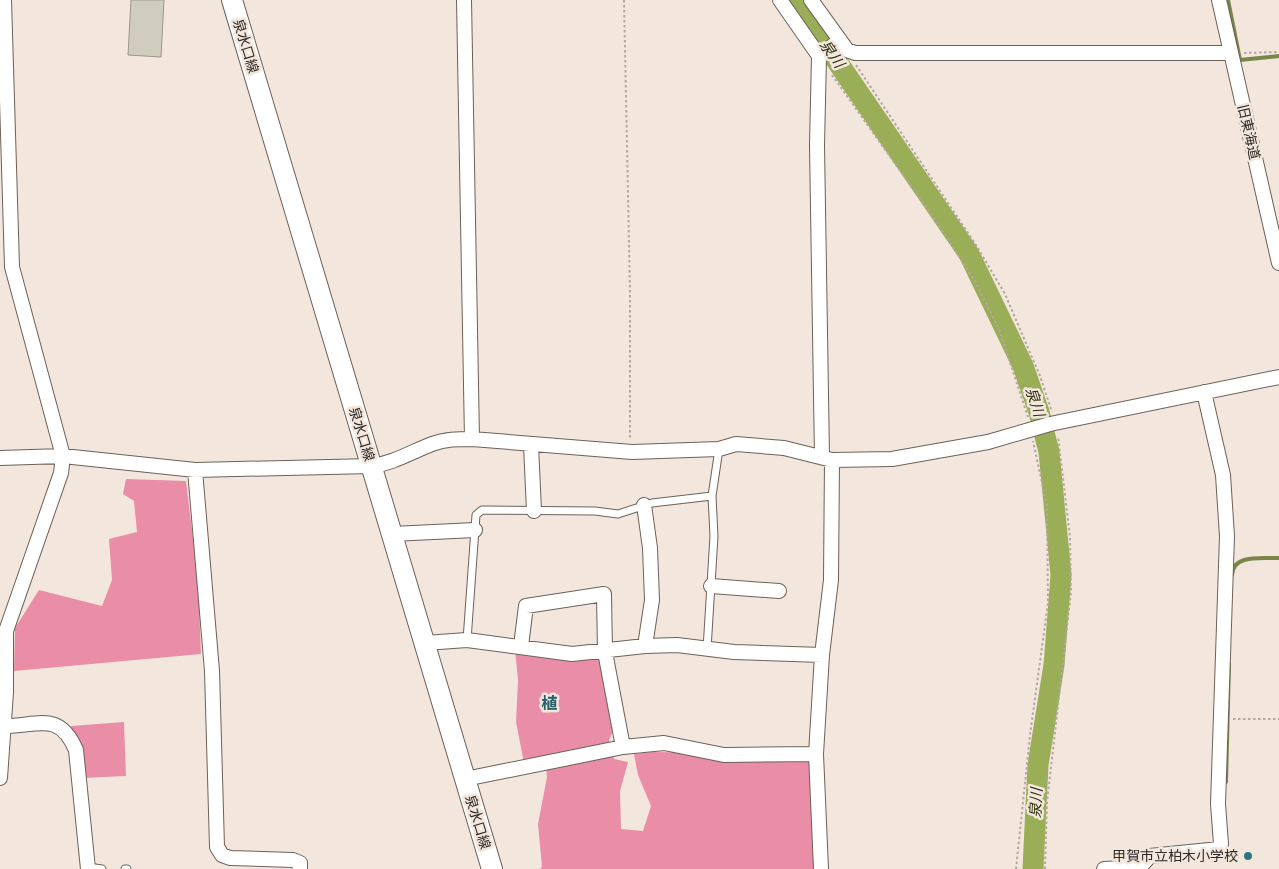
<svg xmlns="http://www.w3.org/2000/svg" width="1279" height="869" font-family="'Libre Baskerville','Noto Sans JP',serif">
<rect width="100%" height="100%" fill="#f3e7dd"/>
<path fill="#e98ea6" d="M 126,479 L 186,481 L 198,579 L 201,654 L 14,671 L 15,628 L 39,590 L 102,606 L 112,580 L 109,539 L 137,532 L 134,501 L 123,494 Z
M 515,650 L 612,662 L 618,719 L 609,740 L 614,759 L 628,762 L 620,791 L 621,829 L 643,831 L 651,806 L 638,775 L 634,754 L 652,752 L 726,753 L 727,747 L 810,748 L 817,869 L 540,869 L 542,867 L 538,824 L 547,777 L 545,756 L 524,763 L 516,722 L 518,680 Z
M 124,722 L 126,776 L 83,778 L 80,750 L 71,726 Z"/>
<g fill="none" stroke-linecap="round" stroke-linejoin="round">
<path stroke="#7a8649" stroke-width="4" d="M 1228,0 L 1240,60 L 1279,56
M 1232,575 C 1233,553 1265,559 1279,558
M 1226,782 L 1229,664"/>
<path stroke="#9aae58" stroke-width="21" d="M 795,0 L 969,254 L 1023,366 L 1039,412 L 1049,452 L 1061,575 L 1054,665 L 1038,765 L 1033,869"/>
</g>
<path fill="#d0ccbe" stroke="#9b978a" d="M 131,0 L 164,0 L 161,57 L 128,55 Z"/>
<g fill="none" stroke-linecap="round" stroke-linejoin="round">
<g stroke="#6c6159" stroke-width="9">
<path id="service" d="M 467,640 L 476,515 L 482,510 L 595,511 L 618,514 L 652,503 L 712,496
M 707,649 L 714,536 L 712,496 L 719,449
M 88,867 L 102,869
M 125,869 L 127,869"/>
</g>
<g stroke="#6c6159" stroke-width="16">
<path id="minor" d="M 464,0 L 472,439
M 780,0 L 819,56 L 817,145 L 822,457
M 811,0 L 847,50 L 855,53 L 1231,53
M 1219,0 L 1279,263
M 819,56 L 840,40
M 531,445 L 534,511
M 0,458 L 63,456 L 195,470 L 372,466 C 394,463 411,452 432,444 C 445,439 458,439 472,439 L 632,452 L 719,449 L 736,444 L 784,448 L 832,460 L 892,459 L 988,442 L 1050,424 L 1279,377
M 195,470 L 212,671 L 217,847 L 222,855 L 230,858 L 293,860 L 300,863 L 300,869
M 644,505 L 650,548 L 652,600 L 645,646
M 392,534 L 475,530
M 711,586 L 779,591
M 425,643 L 467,640 L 572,654 L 645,646 L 677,645 L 734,652 L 822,655
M 521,646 L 526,606 L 604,594 L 605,652 L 623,747
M 0,726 C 35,728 58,708 76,750 L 88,869
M 0,778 L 6,692 L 6,631 L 61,473 L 63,456 L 12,267 L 4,0
M 465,779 L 623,747 L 664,743 L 724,755 L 816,754
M 821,869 L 816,754 L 822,655 L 831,580 L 832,460
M 1104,869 L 1140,867 L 1150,856 L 1219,849 L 1221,844 L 1218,804 L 1227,536 L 1223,475 L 1204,392"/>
</g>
<g stroke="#6c6159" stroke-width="22">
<path id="secondary" d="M 232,0 L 492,869"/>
</g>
<path stroke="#b2a8a1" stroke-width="2" stroke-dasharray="2.5 2.5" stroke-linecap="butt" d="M 624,0 L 630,291 L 630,440
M 1244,53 L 1279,52
M 856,65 L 976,245 L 1005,294 L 1040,376 L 1052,412
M 832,75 L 938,224 L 975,281 L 999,329 L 1028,417
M 1233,719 L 1279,719
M 1016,869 L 1030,735 L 1048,603 L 1047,506 L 1033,441
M 1045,869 L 1047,802 L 1071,592 L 1070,537 L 1058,436"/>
<use href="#service" stroke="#fff" stroke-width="7"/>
<use href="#minor" stroke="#fff" stroke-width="14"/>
<use href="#secondary" stroke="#fff" stroke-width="20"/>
</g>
<circle fill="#2e767f" stroke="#f3e7dd" stroke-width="2" cx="1248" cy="856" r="5"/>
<g text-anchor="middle" stroke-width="5" stroke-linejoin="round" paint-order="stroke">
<g font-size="14" fill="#2e2926" stroke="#f3e7dd">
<text transform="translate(246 46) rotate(73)" y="5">泉水口線</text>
<text transform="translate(1249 132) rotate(77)" y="5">旧東海道</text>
<text transform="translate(362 434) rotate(73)" y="5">泉水口線</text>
<text transform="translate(478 822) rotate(73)" y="5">泉水口線</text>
</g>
<g font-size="14" fill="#2e2926" stroke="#f3e7dd" text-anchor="end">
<text x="1238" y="861">甲賀市立柏木小学校</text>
</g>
<g font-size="15" font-style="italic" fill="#29300b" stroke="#f3e7dd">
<text transform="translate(832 54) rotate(55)" y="5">泉川</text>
<text transform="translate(1035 402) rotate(72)" y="5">泉川</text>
<text transform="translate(1036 803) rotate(-87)" y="5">泉川</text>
</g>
<g font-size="16" font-weight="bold" fill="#255e66" stroke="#f3e7dd">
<text x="549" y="709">植</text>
</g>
</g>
</svg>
